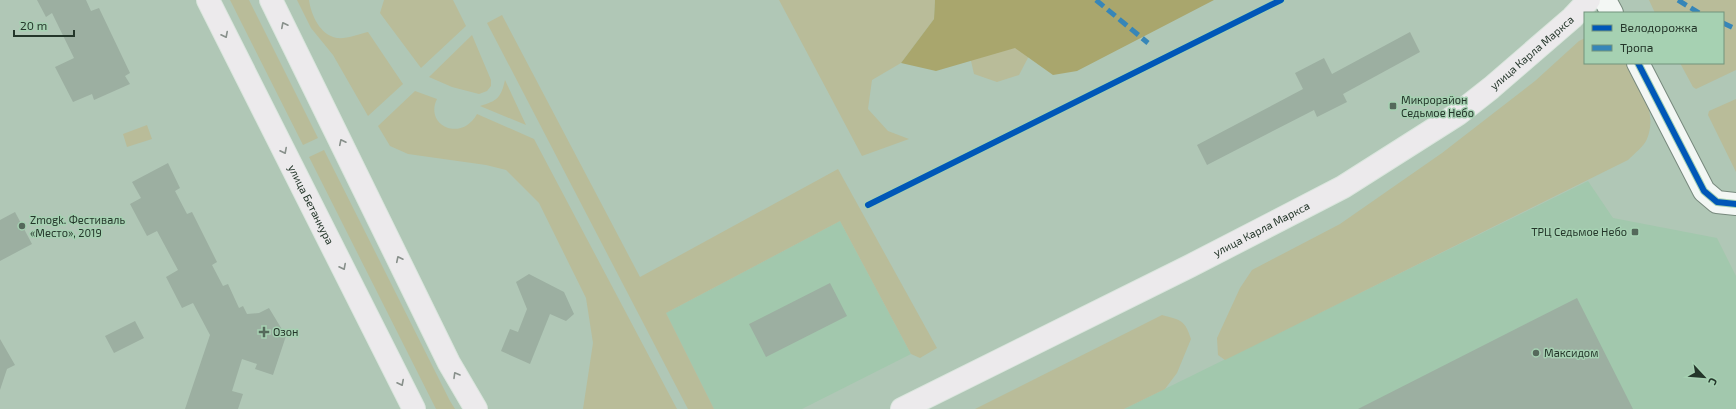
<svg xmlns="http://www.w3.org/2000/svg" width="1736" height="409" font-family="'Exo 2',sans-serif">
<rect width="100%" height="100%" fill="#b0c7b6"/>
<path fill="#a2c8ad" d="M 1588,181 L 1613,218 L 1717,238 L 1736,276 L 1736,409 L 1124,409 Z
M 840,221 L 911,354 L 802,409 L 714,409 L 666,313 Z"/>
<path fill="#b9bc99" d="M 230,0 L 249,0 L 318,138 L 303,145 Z
M 297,0 L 309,0 C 311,15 320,35 337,38 C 347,39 359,34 368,32 L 403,84 L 368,116 L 333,55 L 311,28 Z
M 384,0 L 453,0 L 466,26 L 421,68 L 380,13 Z
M 779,0 L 935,0 L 934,19 L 901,63 L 872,80 L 868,109 L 888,131 L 909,139 L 862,156 Z
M 957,0 L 1041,33 L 1019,75 L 997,82 L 974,74 Z
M 1649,0 L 1736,0 L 1736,70 L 1696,89 L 1693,87 L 1680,63 L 1723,63 L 1723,13 L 1655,13 Z
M 502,15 L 640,277 L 838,169 L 937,348 L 920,358 L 911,354 L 840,221 L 666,313 L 714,409 L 688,409 L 487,23 Z
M 472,35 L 491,80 L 491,86 L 487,91 L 479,94 L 452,87 L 429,77 Z
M 1585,38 L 1585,63 L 1628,63 C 1640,86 1658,113 1647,139 C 1644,146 1634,154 1628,160 L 1225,360 L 1218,355 L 1217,338 L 1240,288 L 1252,270 L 1340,224 L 1442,153 L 1535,81 L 1579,41 Z
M 505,80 L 526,125 L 480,106 C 497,101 501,98 505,80 Z
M 415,91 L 437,99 C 424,125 461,143 477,114 L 534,139 L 677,409 L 583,409 L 593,343 L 586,298 L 539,203 L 506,170 L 486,165 L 408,154 L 390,146 L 378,126 Z
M 1736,99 L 1736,172 L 1708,115 L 1709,111 Z
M 147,125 L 152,139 L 127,147 L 123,134 Z
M 324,150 L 450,401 L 455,409 L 436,409 L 309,157 Z
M 1162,315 C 1181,320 1185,320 1191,339 L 1177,373 L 1165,389 L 1124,409 L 975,409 Z"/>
<path fill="#a9a66d" d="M 935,0 L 1214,0 L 1077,71 L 1053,75 L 1015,48 L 936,71 L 901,63 L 934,19 Z"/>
<path fill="#9cafa1" d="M 37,0 L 86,0 L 91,11 L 99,8 L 130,73 L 125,76 L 130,84 L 94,100 L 92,94 L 73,102 L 55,67 L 74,58 L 52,13 L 46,17 Z
M 1410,32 L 1420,52 L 1343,94 L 1347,102 L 1317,117 L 1314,110 L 1207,165 L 1197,145 L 1303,89 L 1295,73 L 1324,58 L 1332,74 Z
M 168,163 L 180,188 L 175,191 L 187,214 L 192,212 L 217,262 L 212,265 L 223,286 L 228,284 L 239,308 L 243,306 L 247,314 L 259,313 L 269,308 L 286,336 L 273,375 L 255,369 L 257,364 L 242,359 L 232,391 L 243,394 L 238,409 L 185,409 L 210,335 L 193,303 L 182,308 L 166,277 L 178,270 L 157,231 L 147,236 L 130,204 L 141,198 L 132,182 Z
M 15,212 L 32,244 L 0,261 L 0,220 Z
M 529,274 L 564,292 L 574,314 L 566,321 L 550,314 L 530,364 L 501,351 L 510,329 L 518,332 L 527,309 L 516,282 Z
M 830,283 L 847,316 L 766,357 L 749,324 Z
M 1577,298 L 1633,409 L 1358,409 Z
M 135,321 L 144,338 L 114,353 L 105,336 Z
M 0,339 L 15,365 L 7,369 L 0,390 Z"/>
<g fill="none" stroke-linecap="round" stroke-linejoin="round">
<g stroke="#77897d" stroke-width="24">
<path id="minor" d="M 1605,0 L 1612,13
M 1638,63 L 1704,191 L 1717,202 L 1736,204"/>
</g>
<g stroke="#dbe6de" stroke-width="24">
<g id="major">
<path id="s1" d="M 208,0 L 414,409"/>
<path d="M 271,0 L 449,363 L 476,409"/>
<path id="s2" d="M 902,409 L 1190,266 L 1343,187 L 1458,114 L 1491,88 L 1572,18 L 1589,0"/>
</g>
</g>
<use href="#minor" stroke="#f3f7f4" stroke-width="22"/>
<use href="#major" stroke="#eceaec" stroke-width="22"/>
<path stroke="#3786b8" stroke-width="5" stroke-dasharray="10 5" stroke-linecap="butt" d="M 1096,0 L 1148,43
M 1678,0 L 1699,13
M 1723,23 L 1736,29"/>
<g stroke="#a6d1b2" stroke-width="8">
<path id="cycleway" d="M 1638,63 L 1704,191 L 1717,202 L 1736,204
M 868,205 L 1281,0"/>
</g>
<use href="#cycleway" stroke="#0057b8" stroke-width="6"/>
</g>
<defs><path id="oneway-chevron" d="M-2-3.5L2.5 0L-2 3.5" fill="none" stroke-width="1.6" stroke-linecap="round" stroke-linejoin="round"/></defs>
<g stroke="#88908b">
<use href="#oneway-chevron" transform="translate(284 25) rotate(-117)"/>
<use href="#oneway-chevron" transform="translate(225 35) rotate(63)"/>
<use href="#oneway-chevron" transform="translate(342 142) rotate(-116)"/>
<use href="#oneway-chevron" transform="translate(284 151) rotate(63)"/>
<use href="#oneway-chevron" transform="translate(399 259) rotate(-116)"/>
<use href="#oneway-chevron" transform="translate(343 267) rotate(63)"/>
<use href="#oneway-chevron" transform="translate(456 375) rotate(-120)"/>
<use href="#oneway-chevron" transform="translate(401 383) rotate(63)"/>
</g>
<g fill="#55695b" stroke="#a6d1b2" stroke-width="1.5">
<rect x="1389" y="102" width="8" height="8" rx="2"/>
<circle cx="22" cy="226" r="4"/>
<rect x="1631" y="228" width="8" height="8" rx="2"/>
<path d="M262 326h4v4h4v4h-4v4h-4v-4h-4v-4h4z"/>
<circle cx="1536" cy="353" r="4"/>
</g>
<g text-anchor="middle" stroke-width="3" stroke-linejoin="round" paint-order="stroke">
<g font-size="11" fill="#24362a" stroke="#a6d1b2">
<text dy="4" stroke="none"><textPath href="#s2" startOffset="726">улица Карла Маркса</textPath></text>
<text dy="4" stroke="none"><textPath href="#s1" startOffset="229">улица Бетанкура</textPath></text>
<text dy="4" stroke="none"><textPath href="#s2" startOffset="402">улица Карла Маркса</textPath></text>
</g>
<g font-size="11" fill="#24362a" stroke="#a6d1b2" text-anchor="start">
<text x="1401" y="104">Микрорайон<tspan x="1401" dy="13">Седьмое Небо</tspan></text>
<text x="30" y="224">Zmogk. Фестиваль<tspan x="30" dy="13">«Место», 2019</tspan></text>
<text x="1627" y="236" text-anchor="end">ТРЦ Седьмое Небо</text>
<text x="273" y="336">Озон</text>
<text x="1544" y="357">Максидом</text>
</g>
</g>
<rect x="1584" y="12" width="140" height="52" fill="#a6d1b2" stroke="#72937c"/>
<rect x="1592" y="25" width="20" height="6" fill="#0057b8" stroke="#72937c"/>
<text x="1620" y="32" font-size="12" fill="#24362a">Велодорожка</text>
<rect x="1592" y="45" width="20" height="6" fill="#3786b8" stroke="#72937c"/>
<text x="1620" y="52" font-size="12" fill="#24362a">Тропа</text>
<g transform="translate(1704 377) rotate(116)" stroke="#a6d1b2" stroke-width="3" paint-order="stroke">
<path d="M0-3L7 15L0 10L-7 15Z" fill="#24362a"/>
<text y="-6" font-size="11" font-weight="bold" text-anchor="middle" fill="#24362a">С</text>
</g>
<path d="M14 30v6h60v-6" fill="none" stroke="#24362a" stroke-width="2"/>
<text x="20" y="30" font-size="12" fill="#24362a" stroke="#a6d1b2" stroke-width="3" paint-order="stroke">20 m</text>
</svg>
